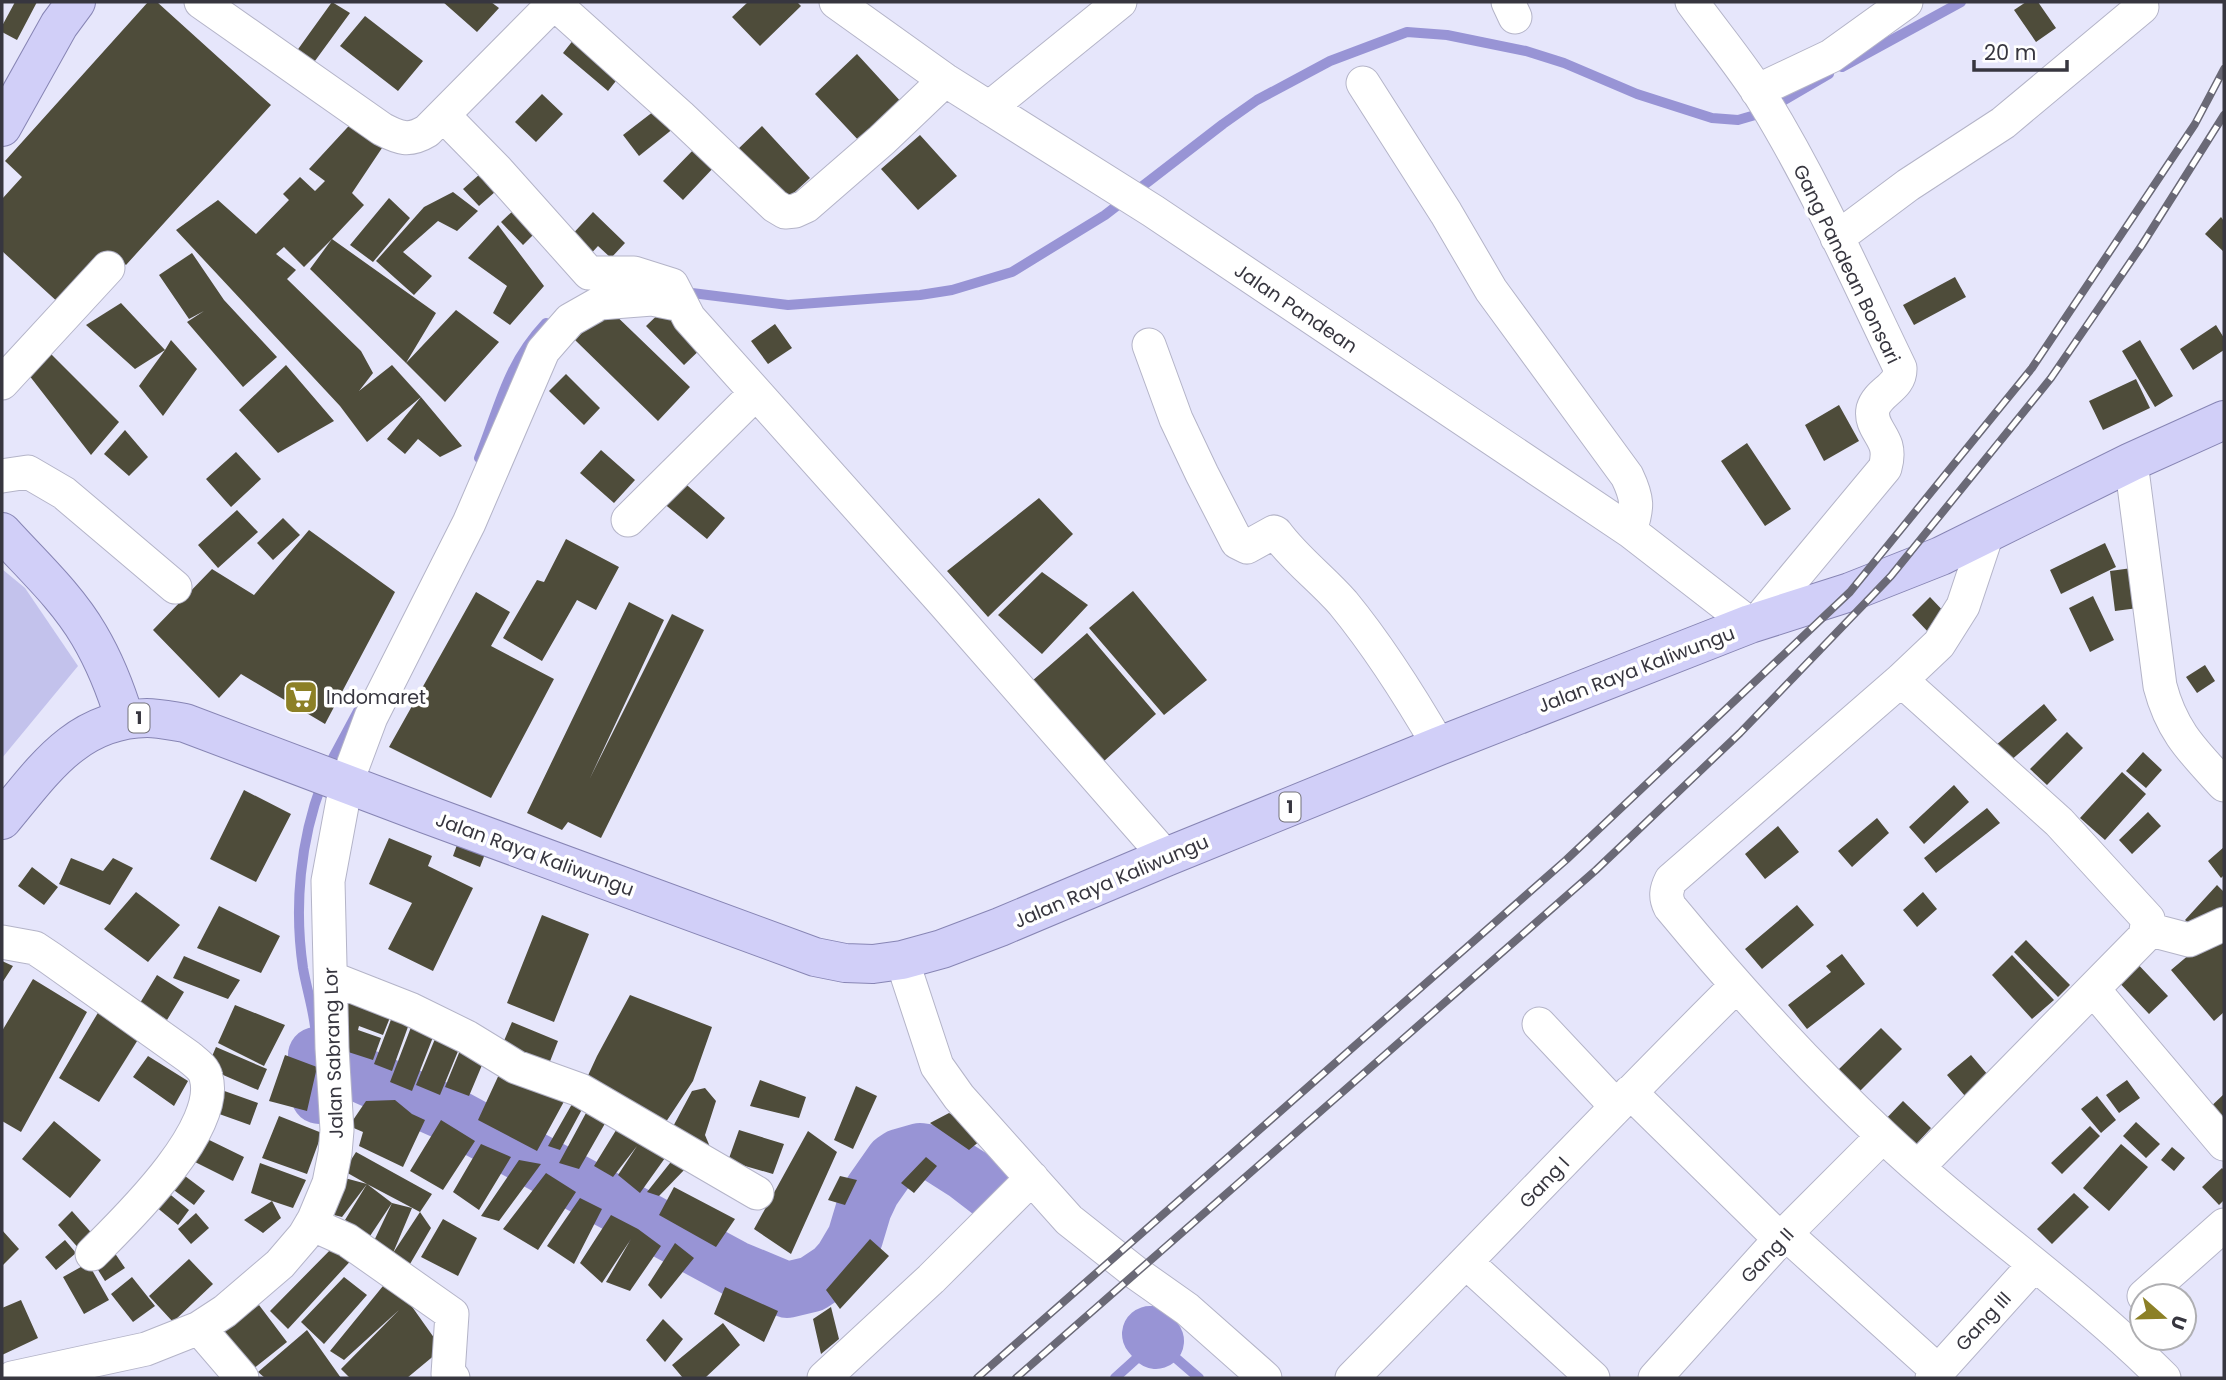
<svg xmlns="http://www.w3.org/2000/svg" width="2226" height="1380" font-family="Poppins,sans-serif">
<rect width="100%" height="100%" fill="#e6e6fb"/>
<path fill="#c3c2ec" d="M 2,569 L 25,588 L 78,666 L 2,758 Z"/>
<g fill="none" stroke-linecap="round" stroke-linejoin="round">
<path stroke="#9894d5" stroke-width="10" d="M 1842,67 L 1961,2
M 684,292 L 788,305 L 920,295 L 952,290 L 1012,272 L 1105,215 L 1223,124 L 1257,100 L 1330,61 L 1407,32 L 1447,35 L 1526,51 L 1564,63 L 1637,94 L 1712,118 L 1738,120 L 1762,113 L 1829,74
M 479,458 C 500,406 506,366 546,323
M 327,769 L 358,711
M 316,1037 C 315,1014 307,991 303,968 C 294,907 300,841 322,783
M 1115,1378 L 1156,1341 L 1199,1378"/>
<path stroke="#9894d5" stroke-width="56" d="M 319,1096 L 316,1055 L 447,1113 L 734,1268 L 787,1290 L 812,1284 L 833,1270 L 842,1260 L 855,1238 L 864,1208 L 872,1191 L 893,1161 L 899,1157 L 920,1151 L 934,1153 L 967,1174 L 993,1194
M 1150,1334 L 1156,1341"/>
</g>
<path fill="#4e4c3a" d="M 15,2 L 37,2 L 17,40 L 2,32 L 2,26 Z
M 148,2 L 157,2 L 271,105 L 126,265 L 110,251 L 61,305 L 2,251 L 2,199 L 22,177 L 5,161 Z
M 332,2 L 350,13 L 312,65 L 296,52 Z
M 443,2 L 491,2 L 499,8 L 477,32 Z
M 748,2 L 797,2 L 801,6 L 760,46 L 732,17 Z
M 2026,2 L 2038,2 L 2056,28 L 2036,42 L 2014,10 Z
M 365,16 L 423,61 L 398,91 L 340,46 Z
M 578,34 L 623,72 L 608,91 L 563,53 Z
M 857,54 L 903,104 L 861,143 L 815,94 Z
M 542,94 L 563,114 L 536,142 L 515,122 Z
M 658,108 L 674,128 L 639,156 L 623,135 Z
M 358,116 L 388,139 L 352,193 L 364,205 L 332,239 L 436,313 L 406,363 L 310,269 L 332,239 L 304,267 L 284,247 L 276,254 L 296,270 L 287,279 L 361,351 L 373,373 L 359,391 L 392,365 L 421,397 L 367,442 L 340,406 L 176,230 L 218,200 L 256,234 L 289,200 L 283,194 L 300,177 L 315,191 L 325,181 L 309,169 Z
M 762,126 L 810,178 L 784,202 L 736,151 Z
M 920,135 L 957,176 L 918,210 L 881,169 Z
M 697,146 L 716,165 L 683,200 L 663,181 Z
M 489,166 L 504,184 L 479,206 L 463,189 Z
M 453,192 L 478,211 L 457,231 L 438,221 L 403,252 L 432,276 L 414,295 L 376,261 L 424,207 Z
M 389,198 L 410,218 L 373,262 L 350,245 Z
M 517,207 L 538,230 L 523,245 L 501,222 Z
M 593,212 L 625,243 L 611,258 L 598,246 L 588,257 L 568,239 Z
M 2221,217 L 2224,221 L 2224,252 L 2205,234 Z
M 498,225 L 544,286 L 510,325 L 493,313 L 507,286 L 468,258 Z
M 192,253 L 224,300 L 277,357 L 243,387 L 187,322 L 204,311 L 189,319 L 159,275 Z
M 1955,277 L 1966,297 L 1914,325 L 1903,305 Z
M 121,303 L 165,350 L 171,340 L 197,369 L 163,416 L 139,386 L 165,350 L 135,369 L 86,325 Z
M 668,305 L 706,344 L 684,365 L 646,326 Z
M 607,307 L 690,387 L 658,421 L 575,340 Z
M 456,310 L 499,342 L 445,402 L 406,363 Z
M 775,324 L 792,348 L 768,364 L 751,341 Z
M 2216,325 L 2224,338 L 2224,350 L 2193,370 L 2180,349 Z
M 2140,340 L 2173,396 L 2155,407 L 2122,351 Z
M 47,350 L 119,422 L 91,455 L 25,370 Z
M 286,365 L 334,421 L 278,453 L 239,410 Z
M 566,374 L 600,408 L 584,425 L 549,391 Z
M 2136,379 L 2150,408 L 2103,430 L 2089,401 Z
M 421,397 L 462,446 L 440,457 L 418,439 L 405,454 L 387,439 Z
M 1839,405 L 1859,441 L 1824,461 L 1805,425 Z
M 125,430 L 148,457 L 129,476 L 104,454 Z
M 1747,443 L 1791,509 L 1765,526 L 1721,461 Z
M 601,450 L 635,480 L 614,503 L 580,473 Z
M 236,452 L 261,479 L 231,507 L 206,479 Z
M 681,480 L 725,518 L 707,539 L 662,502 Z
M 1039,498 L 1073,534 L 988,617 L 947,571 Z
M 237,510 L 258,532 L 218,568 L 198,545 Z
M 283,518 L 300,535 L 273,560 L 257,543 Z
M 309,530 L 395,592 L 325,724 L 241,674 L 219,698 L 153,630 L 212,569 L 254,595 Z
M 566,539 L 619,567 L 596,610 L 577,600 L 542,661 L 503,638 L 537,580 L 544,582 Z
M 2105,543 L 2116,567 L 2061,594 L 2050,570 Z
M 2132,568 L 2138,608 L 2115,611 L 2110,571 Z
M 1042,572 L 1088,605 L 1042,654 L 998,615 Z
M 1133,591 L 1207,680 L 1164,715 L 1089,628 Z
M 476,592 L 510,612 L 491,646 L 554,679 L 491,798 L 389,747 Z
M 2093,596 L 2114,640 L 2090,652 L 2069,608 Z
M 1930,597 L 1948,616 L 1930,634 L 1912,615 Z
M 629,602 L 664,620 L 590,778 L 672,614 L 704,630 L 601,838 L 568,822 L 562,830 L 527,813 Z
M 1087,633 L 1156,714 L 1103,762 L 1032,681 Z
M 2205,665 L 2215,681 L 2197,693 L 2186,677 Z
M 2044,704 L 2057,720 L 2009,762 L 1995,746 Z
M 2067,732 L 2083,748 L 2047,785 L 2030,769 Z
M 2143,752 L 2162,770 L 2146,788 L 2126,771 Z
M 2122,772 L 2146,794 L 2105,840 L 2080,818 Z
M 1954,785 L 1969,802 L 1924,844 L 1909,827 Z
M 244,790 L 291,814 L 256,882 L 210,859 Z
M 1987,808 L 2000,823 L 1936,873 L 1924,858 Z
M 2148,812 L 2161,826 L 2132,854 L 2119,840 Z
M 1877,818 L 1889,833 L 1852,867 L 1838,851 Z
M 1778,826 L 1799,852 L 1765,879 L 1745,854 Z
M 389,838 L 432,856 L 428,866 L 473,888 L 433,971 L 388,949 L 412,903 L 369,884 Z
M 458,842 L 485,854 L 480,867 L 453,856 Z
M 2224,847 L 2224,875 L 2221,878 L 2208,861 Z
M 71,858 L 103,871 L 113,858 L 133,868 L 110,905 L 59,884 Z
M 32,867 L 58,887 L 44,905 L 18,886 Z
M 2217,885 L 2224,892 L 2224,905 L 2198,932 L 2185,920 Z
M 136,892 L 180,925 L 148,962 L 104,929 Z
M 1923,892 L 1937,909 L 1917,927 L 1903,910 Z
M 1797,905 L 1814,925 L 1762,969 L 1745,949 Z
M 219,906 L 280,936 L 261,973 L 197,948 Z
M 542,915 L 589,934 L 554,1022 L 507,1003 Z
M 2222,927 L 2224,929 L 2224,1012 L 2214,1021 L 2171,970 Z
M 2026,940 L 2070,985 L 2058,997 L 2014,952 Z
M 1842,954 L 1865,984 L 1807,1029 L 1788,1005 L 1831,972 L 1826,966 Z
M 2012,955 L 2054,1000 L 2032,1019 L 1992,975 Z
M 184,956 L 240,980 L 228,999 L 173,978 Z
M 2132,958 L 2168,996 L 2149,1014 L 2113,976 Z
M 2,961 L 13,966 L 2,983 Z
M 157,975 L 184,992 L 167,1020 L 140,1003 Z
M 33,979 L 87,1012 L 21,1132 L 2,1121 L 2,1031 Z
M 347,993 L 391,1015 L 383,1035 L 359,1026 L 358,1030 L 381,1038 L 373,1060 L 339,1049 Z
M 630,995 L 712,1027 L 693,1081 L 660,1131 L 585,1082 L 597,1056 Z
M 235,1005 L 285,1025 L 264,1066 L 218,1043 Z
M 99,1011 L 139,1038 L 99,1102 L 59,1078 Z
M 392,1017 L 409,1024 L 392,1071 L 374,1064 Z
M 413,1022 L 435,1032 L 412,1091 L 390,1082 Z
M 512,1022 L 558,1041 L 547,1069 L 500,1050 Z
M 1881,1028 L 1902,1049 L 1859,1092 L 1838,1070 Z
M 437,1034 L 461,1044 L 440,1095 L 416,1085 Z
M 216,1047 L 267,1069 L 258,1090 L 207,1068 Z
M 461,1048 L 485,1058 L 469,1096 L 445,1087 Z
M 285,1055 L 317,1067 L 307,1111 L 269,1101 Z
M 1971,1055 L 1988,1075 L 1965,1096 L 1947,1075 Z
M 148,1056 L 188,1081 L 174,1106 L 133,1077 Z
M 502,1068 L 567,1096 L 537,1151 L 478,1120 Z
M 760,1080 L 806,1097 L 799,1118 L 750,1106 Z
M 2127,1080 L 2140,1098 L 2119,1113 L 2106,1095 Z
M 856,1086 L 877,1096 L 853,1149 L 834,1140 Z
M 216,1088 L 258,1103 L 250,1125 L 208,1110 Z
M 705,1088 L 716,1101 L 705,1135 L 713,1154 L 668,1136 L 692,1091 Z
M 2224,1094 L 2224,1134 L 2204,1113 Z
M 2097,1096 L 2116,1120 L 2101,1133 L 2081,1109 Z
M 576,1097 L 586,1102 L 560,1150 L 548,1146 Z
M 395,1100 L 412,1114 L 425,1120 L 403,1167 L 359,1146 L 363,1132 L 349,1126 L 366,1101 Z
M 1903,1101 L 1931,1128 L 1910,1151 L 1881,1124 Z
M 586,1113 L 607,1120 L 579,1169 L 559,1163 Z
M 949,1113 L 987,1135 L 969,1150 L 930,1123 Z
M 279,1116 L 322,1133 L 307,1174 L 262,1158 Z
M 441,1120 L 475,1141 L 443,1190 L 410,1171 Z
M 54,1121 L 101,1160 L 70,1198 L 22,1159 Z
M 2136,1122 L 2160,1144 L 2146,1158 L 2123,1136 Z
M 2090,1126 L 2100,1136 L 2062,1174 L 2051,1163 Z
M 618,1127 L 670,1151 L 640,1193 L 618,1175 L 637,1146 L 613,1177 L 594,1166 Z
M 739,1130 L 784,1144 L 773,1174 L 728,1161 Z
M 808,1131 L 837,1152 L 791,1254 L 754,1229 Z
M 199,1135 L 244,1157 L 233,1181 L 187,1158 Z
M 481,1144 L 511,1157 L 479,1210 L 453,1192 Z
M 2121,1144 L 2148,1167 L 2109,1211 L 2083,1188 Z
M 2172,1147 L 2185,1158 L 2174,1171 L 2161,1160 Z
M 356,1152 L 432,1194 L 420,1212 L 367,1184 L 392,1203 L 370,1236 L 345,1220 L 367,1184 L 342,1217 L 322,1212 L 341,1177 L 367,1184 L 344,1171 Z
M 926,1157 L 937,1166 L 914,1193 L 901,1183 Z
M 674,1158 L 686,1168 L 659,1196 L 647,1192 Z
M 519,1160 L 541,1164 L 499,1221 L 481,1216 Z
M 260,1163 L 306,1180 L 293,1208 L 272,1201 L 281,1218 L 263,1233 L 244,1220 L 272,1201 L 251,1193 Z
M 2222,1168 L 2224,1170 L 2224,1200 L 2219,1205 L 2202,1187 Z
M 177,1170 L 205,1191 L 194,1205 L 167,1185 Z
M 546,1173 L 576,1192 L 538,1250 L 503,1229 Z
M 840,1176 L 857,1180 L 845,1205 L 828,1200 Z
M 674,1187 L 735,1219 L 716,1247 L 659,1215 Z
M 166,1191 L 189,1210 L 178,1225 L 155,1206 Z
M 2074,1193 L 2089,1207 L 2052,1244 L 2037,1229 Z
M 580,1198 L 602,1209 L 574,1264 L 547,1246 Z
M 392,1203 L 412,1208 L 393,1253 L 420,1212 L 431,1228 L 410,1264 L 373,1243 Z
M 72,1211 L 96,1238 L 81,1251 L 58,1225 Z
M 196,1213 L 209,1228 L 191,1244 L 178,1229 Z
M 611,1215 L 638,1229 L 661,1246 L 630,1291 L 606,1282 L 631,1239 L 602,1283 L 580,1263 Z
M 443,1219 L 477,1238 L 458,1276 L 421,1257 Z
M 2,1230 L 19,1249 L 2,1266 Z
M 870,1239 L 889,1256 L 840,1309 L 826,1290 Z
M 65,1240 L 76,1253 L 56,1270 L 45,1257 Z
M 340,1240 L 356,1255 L 288,1329 L 270,1311 Z
M 675,1243 L 694,1258 L 661,1299 L 648,1285 Z
M 112,1249 L 125,1268 L 105,1281 L 93,1262 Z
M 189,1259 L 213,1284 L 173,1322 L 149,1296 Z
M 88,1263 L 109,1300 L 84,1314 L 63,1277 Z
M 132,1277 L 155,1306 L 133,1322 L 111,1294 Z
M 344,1277 L 367,1295 L 324,1344 L 301,1322 Z
M 383,1286 L 408,1301 L 442,1349 L 407,1378 L 350,1378 L 341,1369 L 399,1310 L 344,1360 L 330,1351 Z
M 725,1287 L 778,1311 L 764,1342 L 714,1314 Z
M 21,1300 L 38,1338 L 2,1355 L 2,1308 Z
M 259,1305 L 287,1342 L 253,1369 L 219,1335 Z
M 831,1307 L 839,1339 L 821,1354 L 813,1319 Z
M 663,1319 L 683,1339 L 665,1362 L 646,1340 Z
M 723,1323 L 740,1345 L 705,1378 L 683,1378 L 672,1365 Z
M 307,1330 L 341,1378 L 265,1378 L 258,1372 Z"/>
<g fill="none" stroke-linecap="round" stroke-linejoin="round">
<g stroke="#b4b4c8" stroke-width="35">
<path id="minor" d="M 201,2 L 382,129 C 399,138 409,142 427,131 L 555,2
M 836,2 L 945,80 L 1153,211 L 1630,531 L 1750,624
M 1508,2 L 1515,17
M 1692,2 C 1716,35 1743,67 1764,101 C 1816,186 1857,279 1900,368 C 1901,388 1878,391 1873,409 C 1870,424 1882,433 1886,446 C 1888,453 1887,461 1885,468 L 1757,622
M 554,3 L 680,116 L 775,206 L 785,212 L 795,211 L 806,206 L 882,140 L 945,80
M 1363,83 L 1446,213 L 1491,290 L 1627,476 C 1638,499 1638,507 1630,531
M 1757,91 L 1831,56 L 1906,2
M 989,108 L 1120,2
M 443,115 L 496,169 L 589,273 L 634,273 L 672,285 L 689,318 L 943,602 L 1166,857
M 1837,238 L 1908,185 L 2003,123 L 2142,7
M 1149,345 L 1176,419 L 1202,474 L 1237,542 L 1247,547 L 1274,532 L 1276,533 C 1295,559 1322,579 1343,603 C 1380,648 1410,696 1439,746
M 2,383 L 108,268
M 2131,462 L 2160,686 C 2172,732 2193,751 2224,785
M 2,476 L 28,472 L 64,493 L 175,587
M 628,520 L 755,394
M 1987,534 L 1963,606 L 1939,644 L 1901,680 L 1671,880 C 1666,890 1665,897 1670,907 C 1737,988 1807,1065 1883,1136 C 1973,1221 2077,1291 2164,1378
M 1901,680 L 2059,822 L 2148,919 L 2145,936 L 1918,1167
M 2147,929 L 2189,940 L 2224,924
M 2,942 L 35,948 L 50,958 L 189,1057 C 196,1063 204,1068 206,1077 C 221,1129 125,1221 92,1254
M 902,960 L 937,1066 L 959,1097 L 1069,1220 L 1136,1273 L 1187,1309 L 1265,1378
M 331,978 L 410,1009 L 467,1037 L 516,1067 L 580,1090 L 757,1193
M 2093,989 L 2224,1144
M 1539,1024 L 1616,1106
M 1630,1092 L 1780,1239
M 311,1224 L 347,1240 L 452,1314 L 448,1374 L 453,1378
M 1786,1234 L 1938,1371
M 1467,1263 L 1593,1378
M 2144,1296 L 2224,1225
M 199,1328 L 242,1378
M 12,1378 L 146,1349 L 199,1328 L 225,1311 L 280,1264 L 304,1236 L 314,1219 L 329,1183 L 335,1153 L 337,1130 L 332,1048 L 328,881 L 346,784 L 371,717 L 469,523 L 543,351 L 570,320 L 600,303 L 652,299 L 682,305
M 824,1378 L 931,1279 L 1032,1178
M 1352,1378 C 1481,1248 1606,1115 1736,986
M 1655,1378 L 1780,1239 L 1883,1136
M 1932,1378 L 2034,1265"/>
</g>
<g stroke="#8785b4" stroke-width="40">
<path id="major" d="M 2,127 L 59,25 L 76,2
M 2,532 C 32,565 67,597 89,635 C 105,662 116,690 125,720
M 2,820 C 43,771 76,719 147,718 C 159,718 172,721 185,723 L 426,814 L 815,957 L 845,963 L 873,964 L 902,960 L 942,949 L 1000,927 L 1166,857 L 1439,746 L 1750,624 L 1850,592 L 1941,556 L 2131,462 L 2224,420"/>
</g>
<use href="#minor" stroke="#fff" stroke-width="33"/>
<use href="#major" stroke="#d1cff8" stroke-width="38"/>
<g stroke="#6a6976" stroke-width="8">
<path id="rail" d="M 977,1378 L 1566,860 L 1850,592 L 2032,368 L 2195,124 L 2224,69
M 1016,1378 L 1596,870 L 1740,733 L 1891,576 L 2051,378 L 2142,245 L 2224,115"/>
</g>
<use href="#rail" stroke="#fff" stroke-width="5" stroke-dasharray="16" stroke-linecap="butt"/>
</g>
<defs>
<g id="supermarket-square" transform="scale(1.75)"><rect x="-9" y="-9" width="18" height="18" rx="4" fill="#8c8026" stroke="#fff"/><path d="M-6-5.5h2.5l.6 2H6L4.5 2H-2.5L-4.4-4H-6ZM-1.5 3.2a1.3 1.3 0 1 0 .1 0ZM3 3.2a1.3 1.3 0 1 0 .1 0Z" fill="#fff"/></g>
</defs>
<g fill-rule="evenodd">
<use href="#supermarket-square" x="301" y="697"/>
</g>
<g text-anchor="middle" stroke-width="7" stroke-linejoin="round" paint-order="stroke">
<g fill="#fff" stroke="#737279" stroke-width="2">
<rect x="128.5" y="703.5" width="21" height="29" rx="5"/>
<rect x="1279.5" y="792.5" width="21" height="29" rx="5"/>
</g>
<g font-size="18" font-weight="bold" fill="#37363f">
<text x="139" y="724">1</text>
<text x="1290" y="813">1</text>
</g>
<g font-size="19" fill="#37363f" stroke="#fff">
<text transform="translate(1847 264) rotate(64)" y="7">Gang Pandean Bonsari</text>
<text transform="translate(1296 308) rotate(34)" y="7">Jalan Pandean</text>
<text transform="translate(1636 669) rotate(-21)" y="7">Jalan Raya Kaliwungu</text>
<text transform="translate(535 854) rotate(20)" y="7">Jalan Raya Kaliwungu</text>
<text transform="translate(1111 881) rotate(-23)" y="7">Jalan Raya Kaliwungu</text>
<text transform="translate(333 1053) rotate(-92)" y="7">Jalan Sabrang Lor</text>
<text transform="translate(1544 1182) rotate(-47)" y="7">Gang I</text>
<text transform="translate(1767 1255) rotate(-47)" y="7">Gang II</text>
<text transform="translate(1983 1321) rotate(-48)" y="7">Gang III</text>
</g>
<g font-size="19" fill="#37363f" stroke="#fff" text-anchor="start">
<text x="326" y="704">Indomaret</text>
</g>
</g>
<rect width="2226" height="1380" fill="none" stroke="#37363f" stroke-width="7"/>
<g transform="translate(2163 1317) rotate(110)"><circle r="33" fill="#ffffff" stroke="#afafb2" stroke-width="2"/>
<path d="M0-5L12 26L0 18L-12 26Z" fill="#8c8026"/>
<text y="-10" font-size="19" font-weight="bold" text-anchor="middle" fill="#37363f">U</text>
</g>
<path d="M1974 60v10h93v-10" fill="none" stroke="#37363f" stroke-width="3.5"/>
<text x="1984" y="60" font-size="21" fill="#37363f" stroke="#ffffff" stroke-width="5" paint-order="stroke">20 m</text>
</svg>
